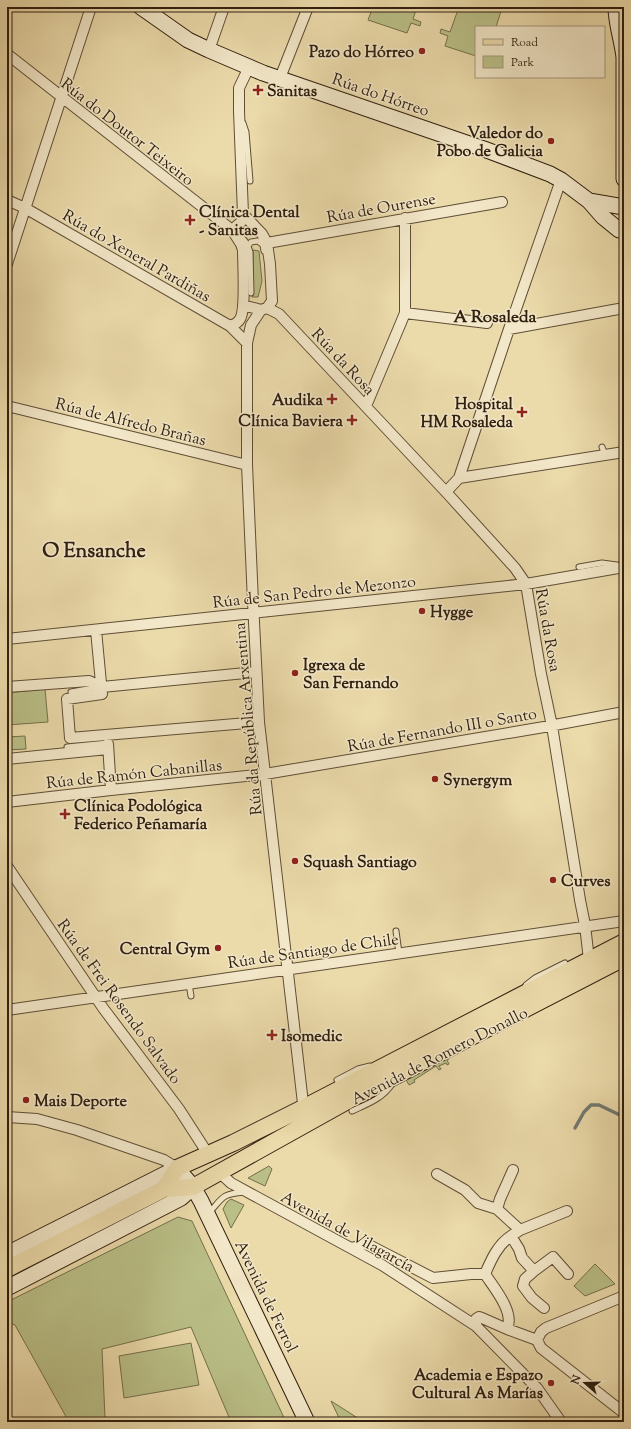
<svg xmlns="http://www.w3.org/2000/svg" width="631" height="1429" font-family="'Sorts Mill Goudy',serif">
<rect width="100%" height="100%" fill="#ebdaaa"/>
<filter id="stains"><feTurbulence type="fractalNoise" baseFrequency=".005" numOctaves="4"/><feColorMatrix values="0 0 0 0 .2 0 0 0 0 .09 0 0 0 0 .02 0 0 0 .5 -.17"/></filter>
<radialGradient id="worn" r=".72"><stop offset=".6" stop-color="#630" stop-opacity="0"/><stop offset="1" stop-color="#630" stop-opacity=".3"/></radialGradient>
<path fill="#babf87" stroke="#756f4b" d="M 373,7 L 417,7 L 413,19 L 421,22 L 420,26 L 411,23 L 407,33 L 368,20 Z
M 459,7 L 499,7 L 502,8 L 496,27 L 476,27 L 476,56 L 445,46 L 448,36 L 440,33 L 441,29 L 450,32 Z
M 253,250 L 259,251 L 262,281 L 258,297 L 252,297 L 253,287 Z
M 45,689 L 48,722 L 7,725 L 7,693 Z
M 25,736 L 26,749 L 7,750 L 7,737 Z
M 448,1058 L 449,1059 L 447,1060 L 449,1064 L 447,1065 L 446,1063 L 439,1066 L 441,1069 L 439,1070 L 436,1066 L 414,1080 L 415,1082 L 409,1085 L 406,1080 Z
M 269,1166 L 272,1169 L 265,1186 L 248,1178 Z
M 231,1199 L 244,1205 L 231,1228 L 223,1209 L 227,1202 Z
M 178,1217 L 192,1221 L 286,1422 L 231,1422 L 191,1327 L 102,1349 L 105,1418 L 69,1422 L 15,1325 L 7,1322 L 7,1302 Z
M 595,1264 L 615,1284 L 585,1296 L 574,1286 Z
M 191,1343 L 199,1385 L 124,1398 L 119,1356 Z
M 331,1401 L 364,1422 L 341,1422 Z"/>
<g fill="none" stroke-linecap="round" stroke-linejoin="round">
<path stroke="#737a73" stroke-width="3.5" d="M 575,1128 L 584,1112 L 591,1105 L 599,1105 L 624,1117"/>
<g stroke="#5f4e36" stroke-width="7">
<path id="lane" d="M 243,123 L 246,132 L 250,181
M 239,235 C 245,239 248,245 250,252 L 251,293
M 248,246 L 251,242 L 258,241 L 263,245 L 264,251
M 602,447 L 605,455
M 579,567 L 602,563 L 617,565
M 71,692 L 99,687
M 67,747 L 108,743
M 396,931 L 399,953
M 189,984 L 191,996
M 526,985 L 535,978 L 565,963
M 337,1080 L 358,1069 L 370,1066
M 352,1111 C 367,1104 382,1099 392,1084
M 209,1213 C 223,1197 222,1194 244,1192"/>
</g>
<g stroke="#5f4e36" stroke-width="12">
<path id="street" d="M 209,50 L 224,7
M 7,54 L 232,230 L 241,244 L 243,250 C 243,264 246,310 240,319 C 238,323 233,325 230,326
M 280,78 L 308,7
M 7,200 L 25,208 L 230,326 L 247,343
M 232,230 L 241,222 L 243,214 L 239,111 L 239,88 L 249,67
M 267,243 L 502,202
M 7,264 L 91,7
M 243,305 L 261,310 L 267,308 L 272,301 L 270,264 L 267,243 L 262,234 L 243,214
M 267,308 L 279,314 L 446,492 L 515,568 L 526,584 L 541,674 L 552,726 L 580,900 L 585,925 L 589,960
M 261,310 L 251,325 L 247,343 L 247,465 L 253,602 L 259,722 L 304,1112
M 405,313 L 487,323
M 509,329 L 624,308
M 7,406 L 247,465
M 366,406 L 405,313 L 405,218
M 459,478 L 509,329 L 561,180
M 446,492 L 459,478 L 624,452
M 96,630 L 102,694 L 67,699 L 70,738 L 259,722
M 7,639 L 526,584 L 624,567
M 7,687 L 89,681 L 102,687 L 256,672
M 108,744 L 111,790
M 7,759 L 108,749
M 7,802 L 111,790 L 265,774 L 544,727 L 624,712
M 7,866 L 103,1008 L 179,1109 L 208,1154
M 7,1010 L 624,921
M 7,1117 L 37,1119 L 77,1130 L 164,1160 L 177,1168
M 220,1173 L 231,1183 L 382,1265 L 476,1326 L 537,1388 L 561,1422
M 437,1174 L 465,1190 L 478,1203 L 497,1209 L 520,1230 L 511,1236 L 519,1249 L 522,1258 L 534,1271 L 525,1279 L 523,1286 L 532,1298 L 544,1308
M 497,1209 L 500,1199 L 513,1170
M 520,1230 L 567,1211
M 351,1248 L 367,1244 L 433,1278 L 471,1274 L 485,1274 C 494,1288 515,1312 507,1329
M 534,1271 L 553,1257 L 568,1274
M 485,1274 C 491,1260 498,1244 511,1236
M 476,1326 L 476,1319 L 479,1317 L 482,1318 L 507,1329 L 537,1340
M 537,1340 L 541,1348 L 624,1413
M 537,1340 L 541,1332 L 546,1328 L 624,1296"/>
</g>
<g stroke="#301f0f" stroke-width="17">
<path id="secondary" d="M 141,7 L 188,40 L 209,50 L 263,73 L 484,149 L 550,174 L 561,180 L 589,201 L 603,217 L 619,230
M 616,7 C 616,24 622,40 624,57 L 624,179
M 589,201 L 624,207
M 7,1254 L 177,1168 L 193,1187 L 201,1201 L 307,1422
M 7,1288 L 181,1198 L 193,1187"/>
</g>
<g stroke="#301f0f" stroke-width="18">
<path id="primary" d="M 164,1189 L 177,1168 L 233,1143 L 303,1108 L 624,942
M 7,1269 L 164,1189 L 193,1187 L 351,1099 L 624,958"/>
</g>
<use href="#lane" stroke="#f2e7c8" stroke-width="5"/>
<use href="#street" stroke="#f2e7c8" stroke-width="10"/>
<use href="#secondary" stroke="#f2e7c8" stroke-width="15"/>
<use href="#primary" stroke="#ebdaaa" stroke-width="16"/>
</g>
<g fill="#8f2418" stroke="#f2e7c8" stroke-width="1.5">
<circle cx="422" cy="51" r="4"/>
<path d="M256 84h4v4h4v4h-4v4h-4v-4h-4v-4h4z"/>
<circle cx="551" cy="141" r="4"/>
<path d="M188 214h4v4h4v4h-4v4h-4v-4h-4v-4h4z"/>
<path d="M330 393h4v4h4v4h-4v4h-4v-4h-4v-4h4z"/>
<path d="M520 406h4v4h4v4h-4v4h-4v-4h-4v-4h4z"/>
<path d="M350 414h4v4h4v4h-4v4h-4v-4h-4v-4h4z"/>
<circle cx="422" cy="611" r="4"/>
<circle cx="295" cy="673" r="4"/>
<circle cx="435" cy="779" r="4"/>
<path d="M63 808h4v4h4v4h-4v4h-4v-4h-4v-4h4z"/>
<circle cx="295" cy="861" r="4"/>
<circle cx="553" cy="880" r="4"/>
<circle cx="218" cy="948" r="4"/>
<path d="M270 1029h4v4h4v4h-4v4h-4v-4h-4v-4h4z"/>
<circle cx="26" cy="1100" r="4"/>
<circle cx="551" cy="1383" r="4"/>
</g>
<g text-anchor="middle" stroke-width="3" stroke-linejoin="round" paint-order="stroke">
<g font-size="16" font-weight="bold" fill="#301f0f" stroke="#f2e7c8" text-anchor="start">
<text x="414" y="57" text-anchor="end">Pazo do Hórreo</text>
<text x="267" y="96">Sanitas</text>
<text x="543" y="138" text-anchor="end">Valedor do<tspan x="543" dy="18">Pobo de Galicia</tspan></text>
<text x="199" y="217">Clínica Dental<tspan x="199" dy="18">- Sanitas</tspan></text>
<text x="323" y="405" text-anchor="end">Audika</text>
<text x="513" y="409" text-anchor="end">Hospital<tspan x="513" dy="18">HM Rosaleda</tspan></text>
<text x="343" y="426" text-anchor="end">Clínica Baviera</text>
<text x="430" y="617">Hygge</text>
<text x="303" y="670">Igrexa de<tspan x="303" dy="18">San Fernando</tspan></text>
<text x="443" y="785">Synergym</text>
<text x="74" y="811">Clínica Podológica<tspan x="74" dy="18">Federico Peñamaría</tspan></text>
<text x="303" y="867">Squash Santiago</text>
<text x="561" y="886">Curves</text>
<text x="210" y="954" text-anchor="end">Central Gym</text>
<text x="281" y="1041">Isomedic</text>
<text x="34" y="1106">Mais Deporte</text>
<text x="543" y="1380" text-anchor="end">Academia e Espazo<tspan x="543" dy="18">Cultural As Marías</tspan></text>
</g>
<g font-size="16" fill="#301f0f" stroke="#f2e7c8">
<text transform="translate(381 94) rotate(19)" y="6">Rúa do Hórreo</text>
<text transform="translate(128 131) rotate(38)" y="6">Rúa do Doutor Teixeiro</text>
<text transform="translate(381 207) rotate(-10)" y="6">Rúa de Ourense</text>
<text transform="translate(137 255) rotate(30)" y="6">Rúa do Xeneral Pardiñas</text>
<text transform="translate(344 361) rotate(47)" y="6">Rúa da Rosa</text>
<text transform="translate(131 421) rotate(14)" y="6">Rúa de Alfredo Brañas</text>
<text transform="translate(314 591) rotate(-6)" y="6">Rúa de San Pedro de Mezonzo</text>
<text transform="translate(549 630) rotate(80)" y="6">Rúa da Rosa</text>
<text transform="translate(247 719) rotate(-95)" y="6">Rúa da República Arxentina</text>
<text transform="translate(442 729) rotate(-10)" y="6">Rúa de Fernando III o Santo</text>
<text transform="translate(134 773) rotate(-6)" y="6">Rúa de Ramón Cabanillas</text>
<text transform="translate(313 950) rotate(-8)" y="6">Rúa de Santiago de Chile</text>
<text transform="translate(120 1001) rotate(54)" y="6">Rúa de Frei Rosendo Salvado</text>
<text transform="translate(439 1055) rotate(-27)" y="6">Avenida de Romero Donallo</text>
<text transform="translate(348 1231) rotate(29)" y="6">Avenida de Vilagarcía</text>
<text transform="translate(267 1296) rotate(64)" y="6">Avenida de Ferrol</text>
</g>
<g font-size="17" font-weight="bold" fill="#301f0f" stroke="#f2e7c8">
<text x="495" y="322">A Rosaleda</text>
</g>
<g font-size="20" font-weight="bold" fill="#301f0f" stroke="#f2e7c8">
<text x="94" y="557">O Ensanche</text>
</g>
</g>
<rect width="631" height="1429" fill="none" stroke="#ebdaaa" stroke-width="24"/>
<rect x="8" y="8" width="615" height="1413" fill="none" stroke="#301f0f" stroke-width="2"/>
<rect x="12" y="12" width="607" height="1405" fill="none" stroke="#301f0f"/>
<rect x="475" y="26" width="130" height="52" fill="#f2e7c8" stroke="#a4977e"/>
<rect x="483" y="39" width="20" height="6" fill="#ebdaaa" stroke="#a4977e"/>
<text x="511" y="46" font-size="12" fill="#301f0f">Road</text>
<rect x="483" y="56" width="20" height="12" fill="#babf87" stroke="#a4977e"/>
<text x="511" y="66" font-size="12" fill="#301f0f">Park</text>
<g transform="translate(585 1383) rotate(290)" stroke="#f2e7c8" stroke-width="3" paint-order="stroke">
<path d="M0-3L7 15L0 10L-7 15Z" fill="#301f0f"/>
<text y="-6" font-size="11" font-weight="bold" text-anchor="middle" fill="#301f0f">N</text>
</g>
<rect width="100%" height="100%" filter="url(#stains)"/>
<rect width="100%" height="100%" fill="url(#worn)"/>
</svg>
